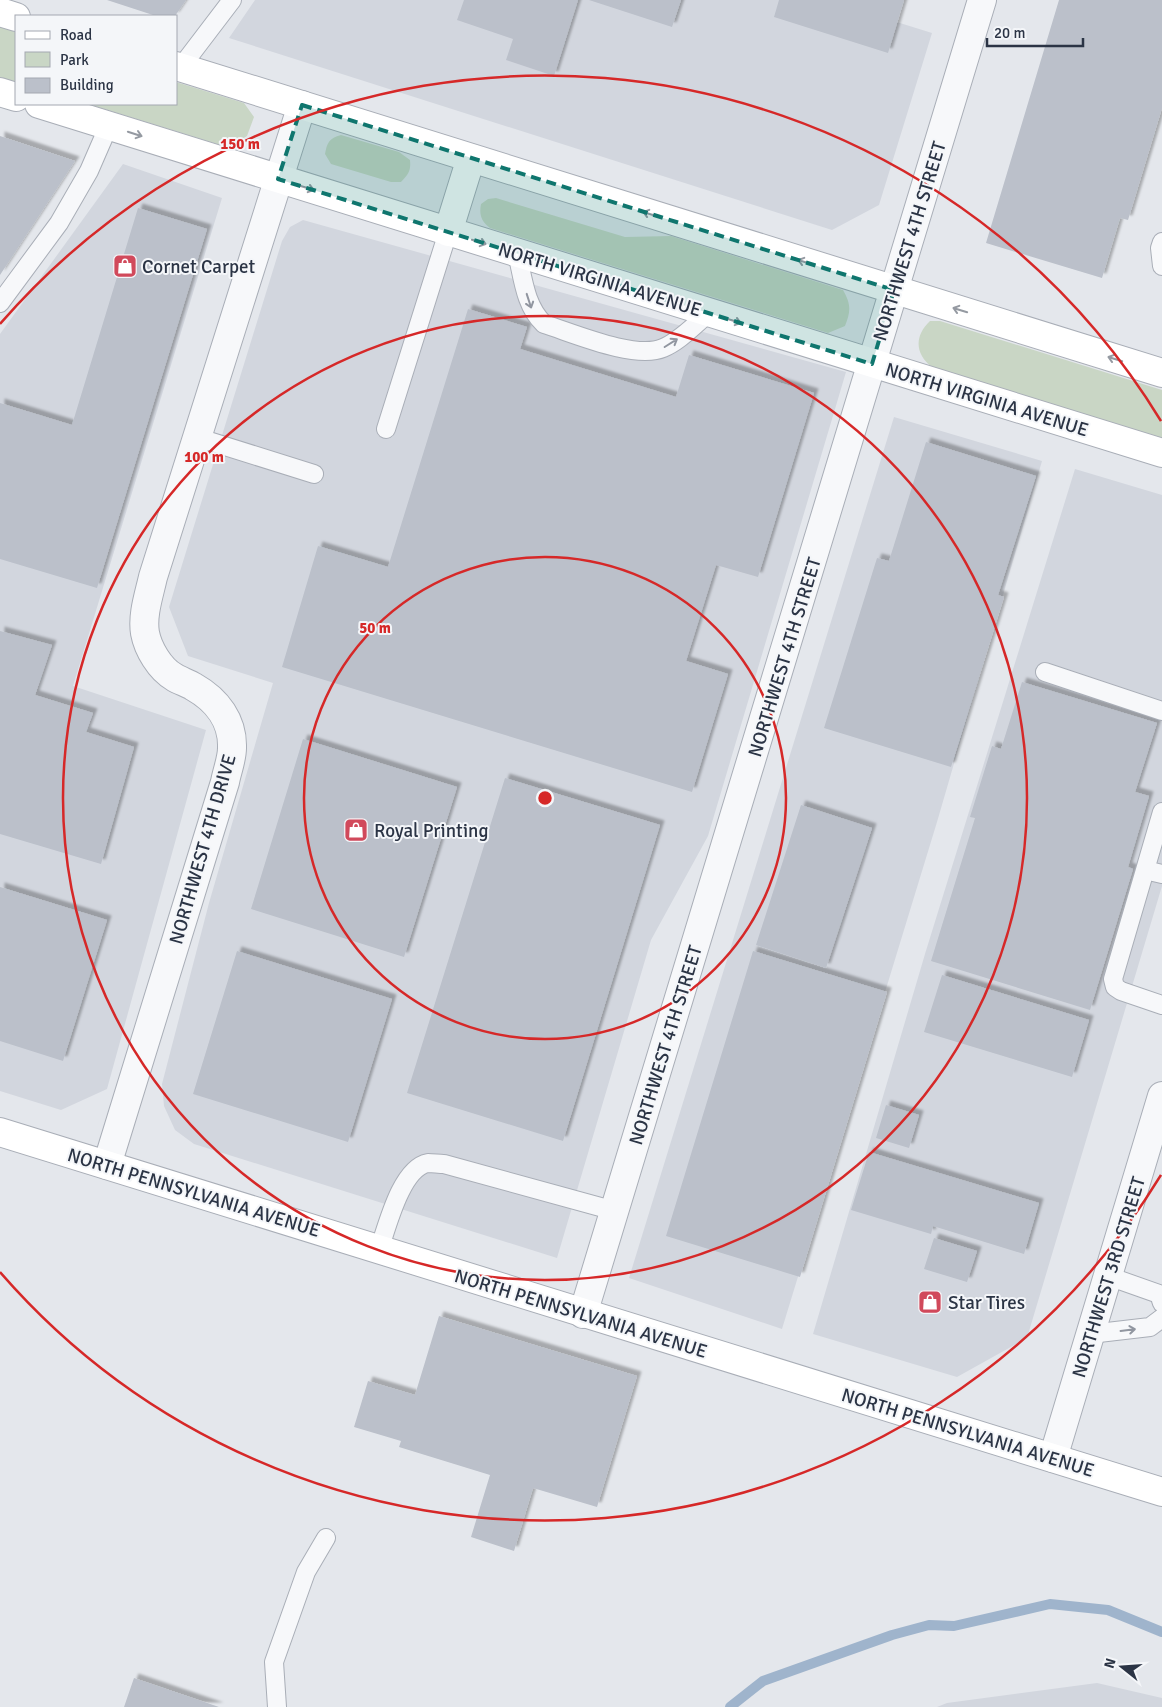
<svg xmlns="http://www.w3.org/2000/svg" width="1162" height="1707" font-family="Signika,sans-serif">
<defs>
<filter id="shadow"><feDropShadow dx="4.5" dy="-4.5" stdDeviation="1" flood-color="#0004"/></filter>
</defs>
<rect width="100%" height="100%" fill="#e4e7ec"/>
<path fill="#d2d6de" d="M 255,0 L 826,0 L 932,33 L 879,205 L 832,230 L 229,38 Z
M 123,164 L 222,198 L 73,686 L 206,730 L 107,1089 L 61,1110 L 0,1091 L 0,334 Z
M 303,220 L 846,372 L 708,836 L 651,940 L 557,1258 L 194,1144 L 175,1130 L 164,1106 L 162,1084 L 209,903 L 273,683 L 188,656 L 169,607 L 282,241 L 290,227 Z
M 894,417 L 1042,461 L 937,822 L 782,1329 L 629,1278 Z
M 1075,469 L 1162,495 L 1162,886 L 1027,1338 L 957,1377 L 813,1334 L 925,954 Z
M 1097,1683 L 1162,1698 L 1162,1707 L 937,1707 L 947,1703 Z"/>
<path fill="#c9d6c5" d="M 0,27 L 16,32 L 16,82 L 0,77 Z
M 176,82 L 244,103 L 254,117 L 247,136 L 237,142 L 217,144 L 88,104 L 176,104 Z
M 341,135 L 399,152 L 410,160 C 411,170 409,174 401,182 L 391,182 L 331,164 L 325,154 C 327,143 329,138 341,135 Z
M 496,198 L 625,237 L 671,236 L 843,290 C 851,304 851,311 845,326 L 828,333 L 490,228 C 481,221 479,215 481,204 L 488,199 Z
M 930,321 L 940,321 L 1162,390 L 1162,439 L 932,367 C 915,354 914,336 930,321 Z"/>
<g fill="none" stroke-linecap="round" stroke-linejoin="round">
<path stroke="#9fb4cc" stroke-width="10" d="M 730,1707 L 763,1681 L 892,1635 L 929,1625 L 954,1626 L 1050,1604 L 1108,1610 L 1162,1632"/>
</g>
<path fill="#bbc0ca" filter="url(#shadow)" d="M 107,0 L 186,0 L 175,16 L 156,16 Z
M 464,0 L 578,0 L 554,76 L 506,60 L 513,39 L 457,20 Z
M 589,0 L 681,0 L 672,27 Z
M 779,0 L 904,0 L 888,53 L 774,17 Z
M 1059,0 L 1162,0 L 1162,108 L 1128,220 L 1120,218 L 1102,278 L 986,243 Z
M 0,136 L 75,161 L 0,275 Z
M 138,208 L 207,229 L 97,588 L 0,559 L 0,403 L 72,425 Z
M 468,309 L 527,327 L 520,349 L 676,397 L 689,355 L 814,393 L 758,577 L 716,565 L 686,661 L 728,674 L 692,792 L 282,667 L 318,546 L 388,567 Z
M 926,442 L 1036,476 L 998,595 L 1004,597 L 951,767 L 824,728 L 877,558 L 889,561 Z
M 0,631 L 52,645 L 35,695 L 93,713 L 86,732 L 134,747 L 101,864 L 0,834 Z
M 1022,682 L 1157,723 L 1135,792 L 1149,796 L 1128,867 L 1133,869 L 1090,1010 L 931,961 L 975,818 L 970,817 L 992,746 L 1001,749 Z
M 303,739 L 457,787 L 404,957 L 251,909 Z
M 505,778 L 660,825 L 563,1141 L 407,1093 Z
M 801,805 L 872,828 L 826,968 L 756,945 Z
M 0,887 L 107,920 L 63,1061 L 0,1041 Z
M 237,951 L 392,999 L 348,1142 L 193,1094 Z
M 753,951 L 887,992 L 800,1277 L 666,1236 Z
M 942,975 L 1089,1020 L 1072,1077 L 924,1032 Z
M 886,1105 L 919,1115 L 909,1148 L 876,1138 Z
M 869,1152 L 1039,1203 L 1024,1254 L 933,1226 L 931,1234 L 851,1210 Z
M 934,1238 L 977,1251 L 967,1282 L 924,1269 Z
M 439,1316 L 637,1376 L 597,1507 L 533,1488 L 514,1551 L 471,1537 L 490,1475 L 399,1447 L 401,1441 L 354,1427 L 368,1381 L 415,1395 Z
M 134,1678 L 219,1707 L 124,1707 Z"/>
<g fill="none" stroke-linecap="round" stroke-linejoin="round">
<g stroke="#a9aeb7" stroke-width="20">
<path id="lane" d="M 181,67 L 232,0
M 1162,242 L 1160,248 L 1162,266
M 517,253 C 523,278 525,306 544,324 C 573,333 635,360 663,348 C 680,341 694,325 709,313
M 0,303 L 59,223 L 89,171 L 109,125
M 386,429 L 448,232
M 196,437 L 314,474
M 1045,672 L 1162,711
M 1145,870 L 1162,812
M 1162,874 L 1145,870 L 1113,979 L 1115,987 L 1121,991 L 1162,1005
M 379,1250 C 387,1227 401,1168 428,1163 C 433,1163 439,1164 444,1164 L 615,1211
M 1108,1276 L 1159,1294 L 1162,1303
M 1090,1334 L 1150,1327 L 1162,1318
M 277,1707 L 274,1662 L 306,1572 L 326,1538"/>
</g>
<g stroke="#a9aeb7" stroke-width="30">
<path id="street" d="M 107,1165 L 225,782 C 227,771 232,759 232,748 C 233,721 217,700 194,687 C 188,683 180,681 174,677 C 160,669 148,649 145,633 C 142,615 149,595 153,577 L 302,105
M 583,1314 L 982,0
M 1053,1458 L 1162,1096"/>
</g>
<g stroke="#a9aeb7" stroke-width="30">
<path id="secondary" d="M 0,12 L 16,17
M 176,66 L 1162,373
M 0,92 L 16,97
M 39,104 L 1162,453
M 448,232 L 471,158
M 0,1132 L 1162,1492"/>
</g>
<use href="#lane" stroke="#f7f8fa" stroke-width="18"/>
<use href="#street" stroke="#f7f8fa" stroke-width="28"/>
<use href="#secondary" stroke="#fff" stroke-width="28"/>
</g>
<defs><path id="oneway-shaft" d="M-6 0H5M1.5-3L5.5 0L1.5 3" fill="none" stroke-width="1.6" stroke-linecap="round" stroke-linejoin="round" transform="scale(1.25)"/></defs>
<g stroke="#959aa2">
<use href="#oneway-shaft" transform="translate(135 134) rotate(18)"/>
<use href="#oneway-shaft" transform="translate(307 188) rotate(17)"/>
<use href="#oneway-shaft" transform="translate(650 214) rotate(-163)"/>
<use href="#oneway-shaft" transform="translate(479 242) rotate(17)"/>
<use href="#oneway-shaft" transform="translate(805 262) rotate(-163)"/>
<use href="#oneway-shaft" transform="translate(960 310) rotate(-163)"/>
<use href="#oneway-shaft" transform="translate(734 321) rotate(17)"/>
<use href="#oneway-shaft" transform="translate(1115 359) rotate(-163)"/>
</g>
<g stroke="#9196a0">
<use href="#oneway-shaft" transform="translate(529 301) rotate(72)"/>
<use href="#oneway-shaft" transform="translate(671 343) rotate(-32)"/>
<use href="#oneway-shaft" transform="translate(1128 1330) rotate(-7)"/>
</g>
<path fill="#0f766e" fill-opacity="0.2" stroke="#0f766e" stroke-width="4" stroke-dasharray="10 6" stroke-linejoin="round" d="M 302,105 L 894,290 L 872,364 L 278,179 Z"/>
<g fill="none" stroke="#d62828" stroke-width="2.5">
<circle cx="545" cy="798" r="241"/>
<circle cx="545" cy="798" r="482"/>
<path d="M1161 1175A722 722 0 0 1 0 1272M0 324A722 722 0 0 1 1161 421"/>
</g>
<defs>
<g id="shop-square" transform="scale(1.25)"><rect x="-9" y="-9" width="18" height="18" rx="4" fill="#d1495b" stroke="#f4f6f9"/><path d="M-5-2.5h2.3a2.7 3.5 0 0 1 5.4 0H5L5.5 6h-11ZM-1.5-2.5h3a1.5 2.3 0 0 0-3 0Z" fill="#fff"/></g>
</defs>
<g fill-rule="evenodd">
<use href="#shop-square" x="125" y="266"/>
<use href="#shop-square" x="356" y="830"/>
<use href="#shop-square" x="930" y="1302"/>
</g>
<g text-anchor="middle" stroke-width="4" stroke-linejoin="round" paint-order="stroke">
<g font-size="19" fill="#2b3445" stroke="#f4f6f9">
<text transform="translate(909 241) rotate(-73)" y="7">NORTHWEST 4TH STREET</text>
<text transform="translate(600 279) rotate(17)" y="7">NORTH VIRGINIA AVENUE</text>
<text transform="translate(987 399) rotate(17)" y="7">NORTH VIRGINIA AVENUE</text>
<text transform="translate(784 657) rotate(-73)" y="7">NORTHWEST 4TH STREET</text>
<text transform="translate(202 849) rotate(-74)" y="7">NORTHWEST 4TH DRIVE</text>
<text transform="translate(665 1045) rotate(-73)" y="7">NORTHWEST 4TH STREET</text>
<text transform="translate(194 1192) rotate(17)" y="7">NORTH PENNSYLVANIA AVENUE</text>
<text transform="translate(1108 1277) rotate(-73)" y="7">NORTHWEST 3RD STREET</text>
<text transform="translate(581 1313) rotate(17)" y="7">NORTH PENNSYLVANIA AVENUE</text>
<text transform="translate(968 1432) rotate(17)" y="7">NORTH PENNSYLVANIA AVENUE</text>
</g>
<g font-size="19" fill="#2b3445" stroke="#f4f6f9" text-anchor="start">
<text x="142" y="273">Cornet Carpet</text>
<text x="374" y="837">Royal Printing</text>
<text x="948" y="1309">Star Tires</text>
</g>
</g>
<circle cx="545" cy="798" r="8" fill="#d62828" stroke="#f4f6f9" stroke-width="2.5"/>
<g font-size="15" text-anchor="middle" font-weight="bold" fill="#d62828" stroke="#f4f6f9" stroke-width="4" stroke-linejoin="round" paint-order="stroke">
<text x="240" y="149">150 m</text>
<text x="204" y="462">100 m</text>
<text x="375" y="633">50 m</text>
</g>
<rect x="15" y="15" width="162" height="90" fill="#f4f6f9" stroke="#a4a8b1"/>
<rect x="25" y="31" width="25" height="8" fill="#ffffff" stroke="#a4a8b1"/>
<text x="60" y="40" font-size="15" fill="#2b3445">Road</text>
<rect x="25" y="52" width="25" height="15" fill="#c9d6c5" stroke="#a4a8b1"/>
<text x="60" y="65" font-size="15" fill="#2b3445">Park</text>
<rect x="25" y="78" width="25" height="15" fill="#bbc0ca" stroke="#a4a8b1"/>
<text x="60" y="90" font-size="15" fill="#2b3445">Building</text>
<g transform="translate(1122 1667) rotate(287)" stroke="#f4f6f9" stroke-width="4" paint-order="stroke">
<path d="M0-4L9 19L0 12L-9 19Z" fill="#2b3445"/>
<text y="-8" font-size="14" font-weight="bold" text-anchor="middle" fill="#2b3445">N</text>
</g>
<path d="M987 38v8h96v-8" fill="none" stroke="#2b3445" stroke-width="2.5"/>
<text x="994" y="38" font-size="15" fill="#2b3445" stroke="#f4f6f9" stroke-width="4" paint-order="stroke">20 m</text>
</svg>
